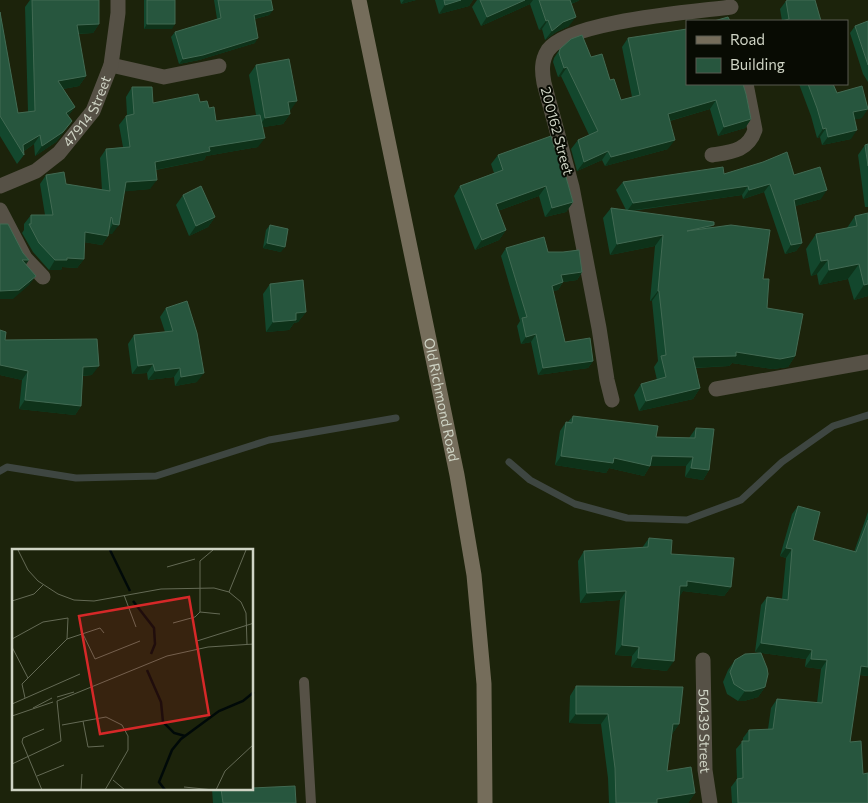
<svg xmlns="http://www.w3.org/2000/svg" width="868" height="803" font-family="Commissioner,sans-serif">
<rect width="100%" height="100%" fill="#1c230b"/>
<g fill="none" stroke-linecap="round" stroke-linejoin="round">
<path stroke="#3e4641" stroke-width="7" d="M 509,462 L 530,480 L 575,504 L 627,518 L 687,520 L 741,500 L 782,462 L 833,426 L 868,415
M 0,471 L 7,467 L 76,478 L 156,476 L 269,440 L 396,418"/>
<path stroke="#565146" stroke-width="10" d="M 304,682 L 311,803"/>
<g stroke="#565146" stroke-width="15">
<path d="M 111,65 L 164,77 L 219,66"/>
<path d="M 712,155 C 731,152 748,151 755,130 L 746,84"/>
<path id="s1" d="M 0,186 L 36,171 L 59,153 L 93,111 L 111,65 L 118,13 L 118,0"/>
<path d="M 0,210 L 25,258 L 43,277"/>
<path d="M 716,389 L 868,362"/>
<path d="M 612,400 L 607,380 L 599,328 L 572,187 L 544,83 C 542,72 541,61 548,50 C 569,21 693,12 731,7"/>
<path id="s2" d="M 703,660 L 705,770 L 710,803"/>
</g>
<path stroke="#756d5b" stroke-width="15" id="s3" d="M 359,0 L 457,475 L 474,575 L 484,684 L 485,803"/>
</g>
<path fill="#13472d" d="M 30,0 L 99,0 L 99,24 L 93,33 L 78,34 L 86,76 L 79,86 L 63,89 L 75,107 L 68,116 L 72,121 L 56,142 L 35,156 L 34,144 L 24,151 L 24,155 L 17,164 L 0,136 L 0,12 L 18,113 L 28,112 L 25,7 Z
M 144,0 L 175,0 L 172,29 L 144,29 Z
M 214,0 L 271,0 L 273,10 L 269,15 L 255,19 L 255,43 L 199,60 L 179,64 L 171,37 L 175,32 L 217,19 Z
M 400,0 L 416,0 L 401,4 Z
M 435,0 L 473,0 L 469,6 L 439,14 Z
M 477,0 L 579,0 L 578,1 L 571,4 L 569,26 L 556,32 L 545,40 L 542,29 L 539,30 L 530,4 L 481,26 L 472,7 Z
M 786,1 L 821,21 L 782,21 L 780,9 Z
M 868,21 L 868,82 L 863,74 L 850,33 L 855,26 Z
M 628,38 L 751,119 L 745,128 L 718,136 L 710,109 L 670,121 L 668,149 L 605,166 L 602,160 L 577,171 L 571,149 L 578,140 L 589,135 L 561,76 L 558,77 L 553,62 L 554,58 L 560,49 L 591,57 L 610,80 L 621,100 L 632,97 L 622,47 Z
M 256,65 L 290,111 L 289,111 L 290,114 L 283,124 L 263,127 L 258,147 L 206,156 L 204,160 L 156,170 L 150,189 L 125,191 L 112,234 L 108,234 L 108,236 L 102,245 L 84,242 L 84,259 L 77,268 L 62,267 L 61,270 L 49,270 L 33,252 L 22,233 L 24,230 L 24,224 L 31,215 L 45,215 L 40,184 L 46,175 L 66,184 L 102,190 L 100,158 L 106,149 L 123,147 L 119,125 L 126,116 L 127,115 L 126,97 L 132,87 L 153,103 L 200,102 L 209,108 L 216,121 L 256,115 L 249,75 Z
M 799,84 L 833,84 L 837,93 L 862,118 L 854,119 L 851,139 L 822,145 L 820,137 L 817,138 L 811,116 Z
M 868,144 L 868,207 L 865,207 L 858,155 L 865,145 Z
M 555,150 L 567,169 L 564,172 L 573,202 L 566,212 L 545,217 L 539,196 L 498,211 L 506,230 L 499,240 L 475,250 L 454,196 L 460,186 L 494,173 L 491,164 L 498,155 Z
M 724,174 L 794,175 L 821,199 L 795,206 L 802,243 L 796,251 L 785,254 L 764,192 L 743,199 L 742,195 L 632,211 L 713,227 L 763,279 L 767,308 L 795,356 L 788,367 L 773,369 L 732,363 L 729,366 L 696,368 L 700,388 L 693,399 L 639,411 L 634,395 L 641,384 L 657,380 L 654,367 L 658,361 L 652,301 L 650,301 L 655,246 L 610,255 L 603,218 L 611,208 L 626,210 L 616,190 L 623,182 Z
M 183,195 L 215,217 L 208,227 L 189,236 L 176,205 Z
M 868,213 L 868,296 L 854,300 L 848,279 L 819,285 L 817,274 L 811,276 L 806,249 L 816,234 L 847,228 L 855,216 Z
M 270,225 L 281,252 L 263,248 L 266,230 Z
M 506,248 L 548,252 L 582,272 L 577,280 L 563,282 L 558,290 L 553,291 L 565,342 L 593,361 L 588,368 L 538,375 L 531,342 L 521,344 L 517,326 L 520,321 L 501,256 Z
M 270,284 L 306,312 L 298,322 L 294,323 L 289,330 L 266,332 L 263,294 Z
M 166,308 L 197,382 L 175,386 L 174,377 L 148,380 L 147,373 L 132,374 L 128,344 L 134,335 L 165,332 L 160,317 Z
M 0,330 L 5,340 L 92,375 L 83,376 L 81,406 L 75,415 L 19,409 L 22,380 L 0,375 Z
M 573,416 L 656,437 L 689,438 L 696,428 L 709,470 L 703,480 L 685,477 L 686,466 L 650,466 L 644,476 L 609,468 L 606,473 L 555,465 L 560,431 L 566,422 L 568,422 Z
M 798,506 L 813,540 L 854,552 L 868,512 L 868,676 L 859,675 L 850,742 L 863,774 L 868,803 L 732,803 L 731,787 L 737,779 L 736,749 L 743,741 L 743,738 L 749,730 L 768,729 L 771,708 L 777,699 L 817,703 L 821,669 L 805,667 L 806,659 L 755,652 L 761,605 L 767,597 L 782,599 L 786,558 L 780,556 L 792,514 Z
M 649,538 L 671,554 L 731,587 L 724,596 L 683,591 L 679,596 L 667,671 L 631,667 L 632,656 L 615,655 L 620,600 L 580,603 L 578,561 L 584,551 L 642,548 Z
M 735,660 L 765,687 L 758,697 L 744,701 L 738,701 L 727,694 L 723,682 L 728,670 Z
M 576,686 L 679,724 L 672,734 L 667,771 L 695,793 L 688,803 L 609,803 L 608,778 L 601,724 L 569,723 L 570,696 Z
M 212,789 L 252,789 L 296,803 L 213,803 Z"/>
<path fill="#0e3219" d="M 404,0 L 416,0 L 401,4 Z
M 461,0 L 473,0 L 469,6 L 439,14 L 445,5 Z
M 525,0 L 533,0 L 530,4 L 481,26 L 487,17 Z
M 568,0 L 579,0 L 578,1 L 563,7 Z
M 273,10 L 269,15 L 250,20 L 254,15 Z
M 576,17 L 569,26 L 556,32 L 545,40 L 552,31 L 563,22 Z
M 548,20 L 542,29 L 539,30 L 546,21 Z
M 99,24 L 93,33 L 70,34 L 77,25 Z
M 147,24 L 175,24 L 172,29 L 144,29 Z
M 258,38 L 255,43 L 199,60 L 179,64 L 183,59 Z
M 567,67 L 561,76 L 558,77 L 564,68 Z
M 86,76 L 79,86 L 51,91 L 58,81 Z
M 716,100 L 710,109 L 662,123 L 668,114 Z
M 297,101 L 290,111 L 281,112 L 288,102 Z
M 75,107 L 68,116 L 66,113 Z
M 868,109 L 862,118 L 847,121 L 853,112 Z
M 290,114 L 283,124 L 258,128 L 265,118 Z
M 751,119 L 745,128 L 718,136 L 724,127 Z
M 72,121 L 56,142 L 35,156 L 42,146 Z
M 826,128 L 820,137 L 817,138 L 823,129 Z
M 857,130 L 851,139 L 822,145 L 828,137 Z
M 40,135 L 34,144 L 22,152 L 23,145 Z
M 265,138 L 258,147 L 206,156 L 204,160 L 149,171 L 155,162 L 209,147 Z
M 675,140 L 668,149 L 605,166 L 611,157 Z
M 608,151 L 602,160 L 577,171 L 584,162 Z
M 157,180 L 150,189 L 120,192 L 126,182 Z
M 770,184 L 764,192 L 743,199 L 749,190 Z
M 546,186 L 539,196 L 489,214 L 496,204 Z
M 748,186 L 742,195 L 627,211 L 633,203 Z
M 827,190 L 821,199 L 788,208 L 794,200 Z
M 573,202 L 566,212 L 545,217 L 552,208 Z
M 215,217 L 208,227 L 189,236 L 196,226 Z
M 113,224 L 119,225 L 112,234 L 107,234 Z
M 506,230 L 499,240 L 475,250 L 482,240 Z
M 85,232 L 108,236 L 102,245 L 78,241 Z
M 663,235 L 655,246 L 610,255 L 617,244 Z
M 267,243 L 285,247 L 281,252 L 263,248 Z
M 802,243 L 796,251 L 785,254 L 791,245 Z
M 67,258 L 84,259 L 77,268 L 62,267 L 61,270 L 49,270 L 55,260 Z
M 22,260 L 29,260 L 23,269 Z
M 828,260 L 817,274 L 811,276 L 821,261 Z
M 859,264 L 848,279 L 819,285 L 829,270 Z
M 582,272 L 577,280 L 556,283 L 561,275 Z
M 36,276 L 29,285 L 13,299 L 0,299 L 0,291 Z
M 563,282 L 558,290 L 547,293 L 552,286 Z
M 868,284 L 868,296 L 854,300 L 864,285 Z
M 658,291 L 659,291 L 652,301 L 650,301 Z
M 306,312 L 298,322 L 294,323 L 289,330 L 266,332 L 273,322 L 296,313 Z
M 536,334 L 531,342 L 521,344 L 526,337 Z
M 736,352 L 795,356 L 788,367 L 773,369 L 732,363 L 729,366 L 686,368 L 693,357 Z
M 593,361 L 588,368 L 538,375 L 543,368 Z
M 153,364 L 147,373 L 132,374 L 138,366 Z
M 0,365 L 28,371 L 22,380 L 0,375 Z
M 99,366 L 92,375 L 77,376 L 83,367 Z
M 180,368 L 174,377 L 148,380 L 155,371 Z
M 204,373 L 197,382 L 175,386 L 181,377 Z
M 700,388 L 693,399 L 639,411 L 646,401 Z
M 25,400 L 81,406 L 75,415 L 19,409 Z
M 561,456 L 614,458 L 652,456 L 693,457 L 686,466 L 647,466 L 650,466 L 644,476 L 609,468 L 606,473 L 555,465 Z
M 691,468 L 709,470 L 703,480 L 685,477 Z
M 786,548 L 792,549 L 786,558 L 780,556 Z
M 687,581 L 731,587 L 724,596 L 683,591 L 680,596 L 673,595 L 680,586 Z
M 626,591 L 620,600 L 580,603 L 587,593 Z
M 761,643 L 812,650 L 806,659 L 755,652 Z
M 622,645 L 639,647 L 632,656 L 615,655 Z
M 638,658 L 674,661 L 667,671 L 631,667 Z
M 811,659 L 827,660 L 821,669 L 805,667 Z
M 861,666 L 868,667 L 868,676 L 855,674 Z
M 765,687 L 758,697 L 744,701 L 738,701 L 745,691 Z
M 576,714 L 608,714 L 601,724 L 569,723 Z
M 673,724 L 679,724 L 672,734 L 667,733 Z
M 695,793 L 688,803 L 654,803 L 657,799 Z"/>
<path fill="#27563e" stroke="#426a53" d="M 32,0 L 99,0 L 99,24 L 77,25 L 86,76 L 58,81 L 75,107 L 66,113 L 72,121 L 63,132 L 42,146 L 40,135 L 23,145 L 24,155 L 0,116 L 0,12 L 18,113 L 35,111 Z
M 147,0 L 175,0 L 175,24 L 147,24 Z
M 218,0 L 271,0 L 273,10 L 254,15 L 258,38 L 203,55 L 183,59 L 175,32 L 221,18 Z
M 444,0 L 461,0 L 445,5 Z
M 480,0 L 525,0 L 487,17 Z
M 539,0 L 570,0 L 576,17 L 563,22 L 552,31 L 548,20 L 546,21 Z
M 788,0 L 815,0 L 821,21 L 782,21 L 789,19 L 786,1 Z
M 728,17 L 730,21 L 714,21 Z
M 868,21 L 868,65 L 855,26 Z
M 687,29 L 687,84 L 743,84 L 746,94 L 751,119 L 724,127 L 716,100 L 668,114 L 675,140 L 611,157 L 608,151 L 584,162 L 578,140 L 598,131 L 567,67 L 564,68 L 559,53 L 560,49 L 571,39 L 582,35 L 591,57 L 602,54 L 610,80 L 614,79 L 621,100 L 640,95 L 628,38 Z
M 289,59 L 297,101 L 288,102 L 290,114 L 265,118 L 256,65 Z
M 808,84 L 833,84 L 837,93 L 862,86 L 868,109 L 853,112 L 857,130 L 828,137 L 826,128 L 823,129 L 817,108 Z
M 132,87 L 152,87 L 153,103 L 198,94 L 200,102 L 207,101 L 209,108 L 214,107 L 216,121 L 260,115 L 265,138 L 209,147 L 210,151 L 155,162 L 157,180 L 126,182 L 119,225 L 113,224 L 112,218 L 111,217 L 108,236 L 85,232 L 84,259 L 67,258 L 67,260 L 55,260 L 39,243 L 29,224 L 31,224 L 31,215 L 53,215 L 46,175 L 64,172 L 66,184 L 110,191 L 106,149 L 130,147 L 126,116 L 134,114 Z
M 551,136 L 555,150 L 561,147 L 567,169 L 564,170 L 573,202 L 552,208 L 546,186 L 496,204 L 506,230 L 482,240 L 460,186 L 503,170 L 498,155 Z
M 868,144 L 868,166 L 865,145 Z
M 787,152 L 794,175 L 820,167 L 827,190 L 794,200 L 802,243 L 791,245 L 770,184 L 749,190 L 748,186 L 633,203 L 623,182 L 723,167 L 724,174 L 763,162 Z
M 201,186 L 215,217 L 196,226 L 183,195 Z
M 611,208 L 714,222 L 714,225 L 687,231 L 731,225 L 770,230 L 763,279 L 769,279 L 767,308 L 803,314 L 795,356 L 780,359 L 736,352 L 736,356 L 693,357 L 700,388 L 646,401 L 641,384 L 666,377 L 661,356 L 666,355 L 659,291 L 658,291 L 663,235 L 617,244 Z
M 868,213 L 868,284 L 864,285 L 859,264 L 829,270 L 828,260 L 821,261 L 816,234 L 857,226 L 855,216 Z
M 0,224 L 8,224 L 23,253 L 29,260 L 22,260 L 36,276 L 19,290 L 0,291 Z
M 270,225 L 288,229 L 285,247 L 267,243 Z
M 544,237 L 548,252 L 563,252 L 579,250 L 582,272 L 561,275 L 563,282 L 552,286 L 565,342 L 590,338 L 593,361 L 543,368 L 536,334 L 526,337 L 522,318 L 527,317 L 506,248 Z
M 303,280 L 306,312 L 296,313 L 296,320 L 273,322 L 270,284 Z
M 187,301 L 197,333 L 204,373 L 181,377 L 180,368 L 155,371 L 153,364 L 138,366 L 134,335 L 173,331 L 166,308 Z
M 0,330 L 6,332 L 5,340 L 97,339 L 99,366 L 83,367 L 81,406 L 25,400 L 28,371 L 0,365 Z
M 573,416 L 658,426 L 656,437 L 695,438 L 696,428 L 714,429 L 709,470 L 691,468 L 693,457 L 652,456 L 650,466 L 614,458 L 613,463 L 561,456 L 566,422 L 572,423 Z
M 798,506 L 820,512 L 813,540 L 856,552 L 868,520 L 868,667 L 861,666 L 850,742 L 861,741 L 863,774 L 868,773 L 868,803 L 738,803 L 737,779 L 743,778 L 742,741 L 749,741 L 749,730 L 773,729 L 777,699 L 822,703 L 827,660 L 811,659 L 812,650 L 761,643 L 767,597 L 788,600 L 792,549 L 786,548 Z
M 649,538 L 672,540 L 671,554 L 734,558 L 731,587 L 687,581 L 687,586 L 680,586 L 674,661 L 638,658 L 639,647 L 622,645 L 626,591 L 587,593 L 584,551 L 648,547 Z
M 761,653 L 767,668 L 768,674 L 765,687 L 752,691 L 745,691 L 734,684 L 730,672 L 735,660 L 745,654 Z
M 576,686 L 683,687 L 679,724 L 673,724 L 667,771 L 691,767 L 695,793 L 657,799 L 657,803 L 616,803 L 615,768 L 608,714 L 576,714 Z
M 295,786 L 296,803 L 223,803 L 221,789 L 252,789 L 252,788 Z"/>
<g text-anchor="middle" stroke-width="4" stroke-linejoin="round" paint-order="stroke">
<g font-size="14" fill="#cfd4c5" stroke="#080b03">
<text dy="5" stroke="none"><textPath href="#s1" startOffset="119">47914 Street</textPath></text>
<text transform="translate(557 131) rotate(75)" y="5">200162 Street</text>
<text dy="5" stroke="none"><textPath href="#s3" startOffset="408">Old Richmond Road</textPath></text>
<text dy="5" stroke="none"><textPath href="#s2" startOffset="71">50439 Street</textPath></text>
</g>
</g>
<g transform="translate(12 549)">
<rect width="241" height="241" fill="#1c230b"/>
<path fill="none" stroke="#000908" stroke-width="2.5" d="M 98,1 L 118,42M 121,52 L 142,79 L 143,95 L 139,105M 135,121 L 149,153 L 151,173 L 162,184 L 173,187M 153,241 L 147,233 L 160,201 L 169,190 L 207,162 L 231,152 L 242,143"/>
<path fill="none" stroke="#646a55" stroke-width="1" d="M 6,1 L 16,21 L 26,32 L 46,45 L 62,51 L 82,52 L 149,40 L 202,39 L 217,43 L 229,53 L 234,64 L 235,95M 188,12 L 201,1M 155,18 L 183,10M 217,43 L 234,1M 112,46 L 124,78M 0,52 L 22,45 L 31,36M 188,63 L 208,65M 161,74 L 183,68 L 188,63 L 188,12M 71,85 L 83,110 L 128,92M 0,90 L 31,73 L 56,69 L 55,90 L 10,135 L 13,149M 55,90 L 88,79 L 92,84M 185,92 L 242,74M 0,98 L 16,129M 45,148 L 62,143M 45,152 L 155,107 L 196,98 L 242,95M 0,155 L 68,125M 21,159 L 40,149M 0,167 L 41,153M 71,172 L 76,198 L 92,197M 50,176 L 94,168 L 110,176 L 116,187 L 116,201 L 93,241M 0,215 L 49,192 L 45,152M 25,227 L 52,216M 101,231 L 113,241M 172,238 L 202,241M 30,241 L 10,193 L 11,189 L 32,180M 69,241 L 70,225M 204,241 L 213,222 L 242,195"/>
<path fill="#d62828" fill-opacity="0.15" stroke="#d62828" stroke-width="2.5" d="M 177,48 L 197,166 L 88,185 L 67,67 Z"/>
<rect width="241" height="241" fill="none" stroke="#cfd4c5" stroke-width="2.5"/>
</g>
<rect x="686" y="20" width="162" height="65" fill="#080b03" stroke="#585b51"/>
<rect x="696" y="36" width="25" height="8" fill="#756d5b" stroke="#585b51"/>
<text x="730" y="45" font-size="15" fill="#cfd4c5">Road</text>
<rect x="696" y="58" width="25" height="15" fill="#27563e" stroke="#585b51"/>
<text x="730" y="70" font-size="15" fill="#cfd4c5">Building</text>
</svg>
